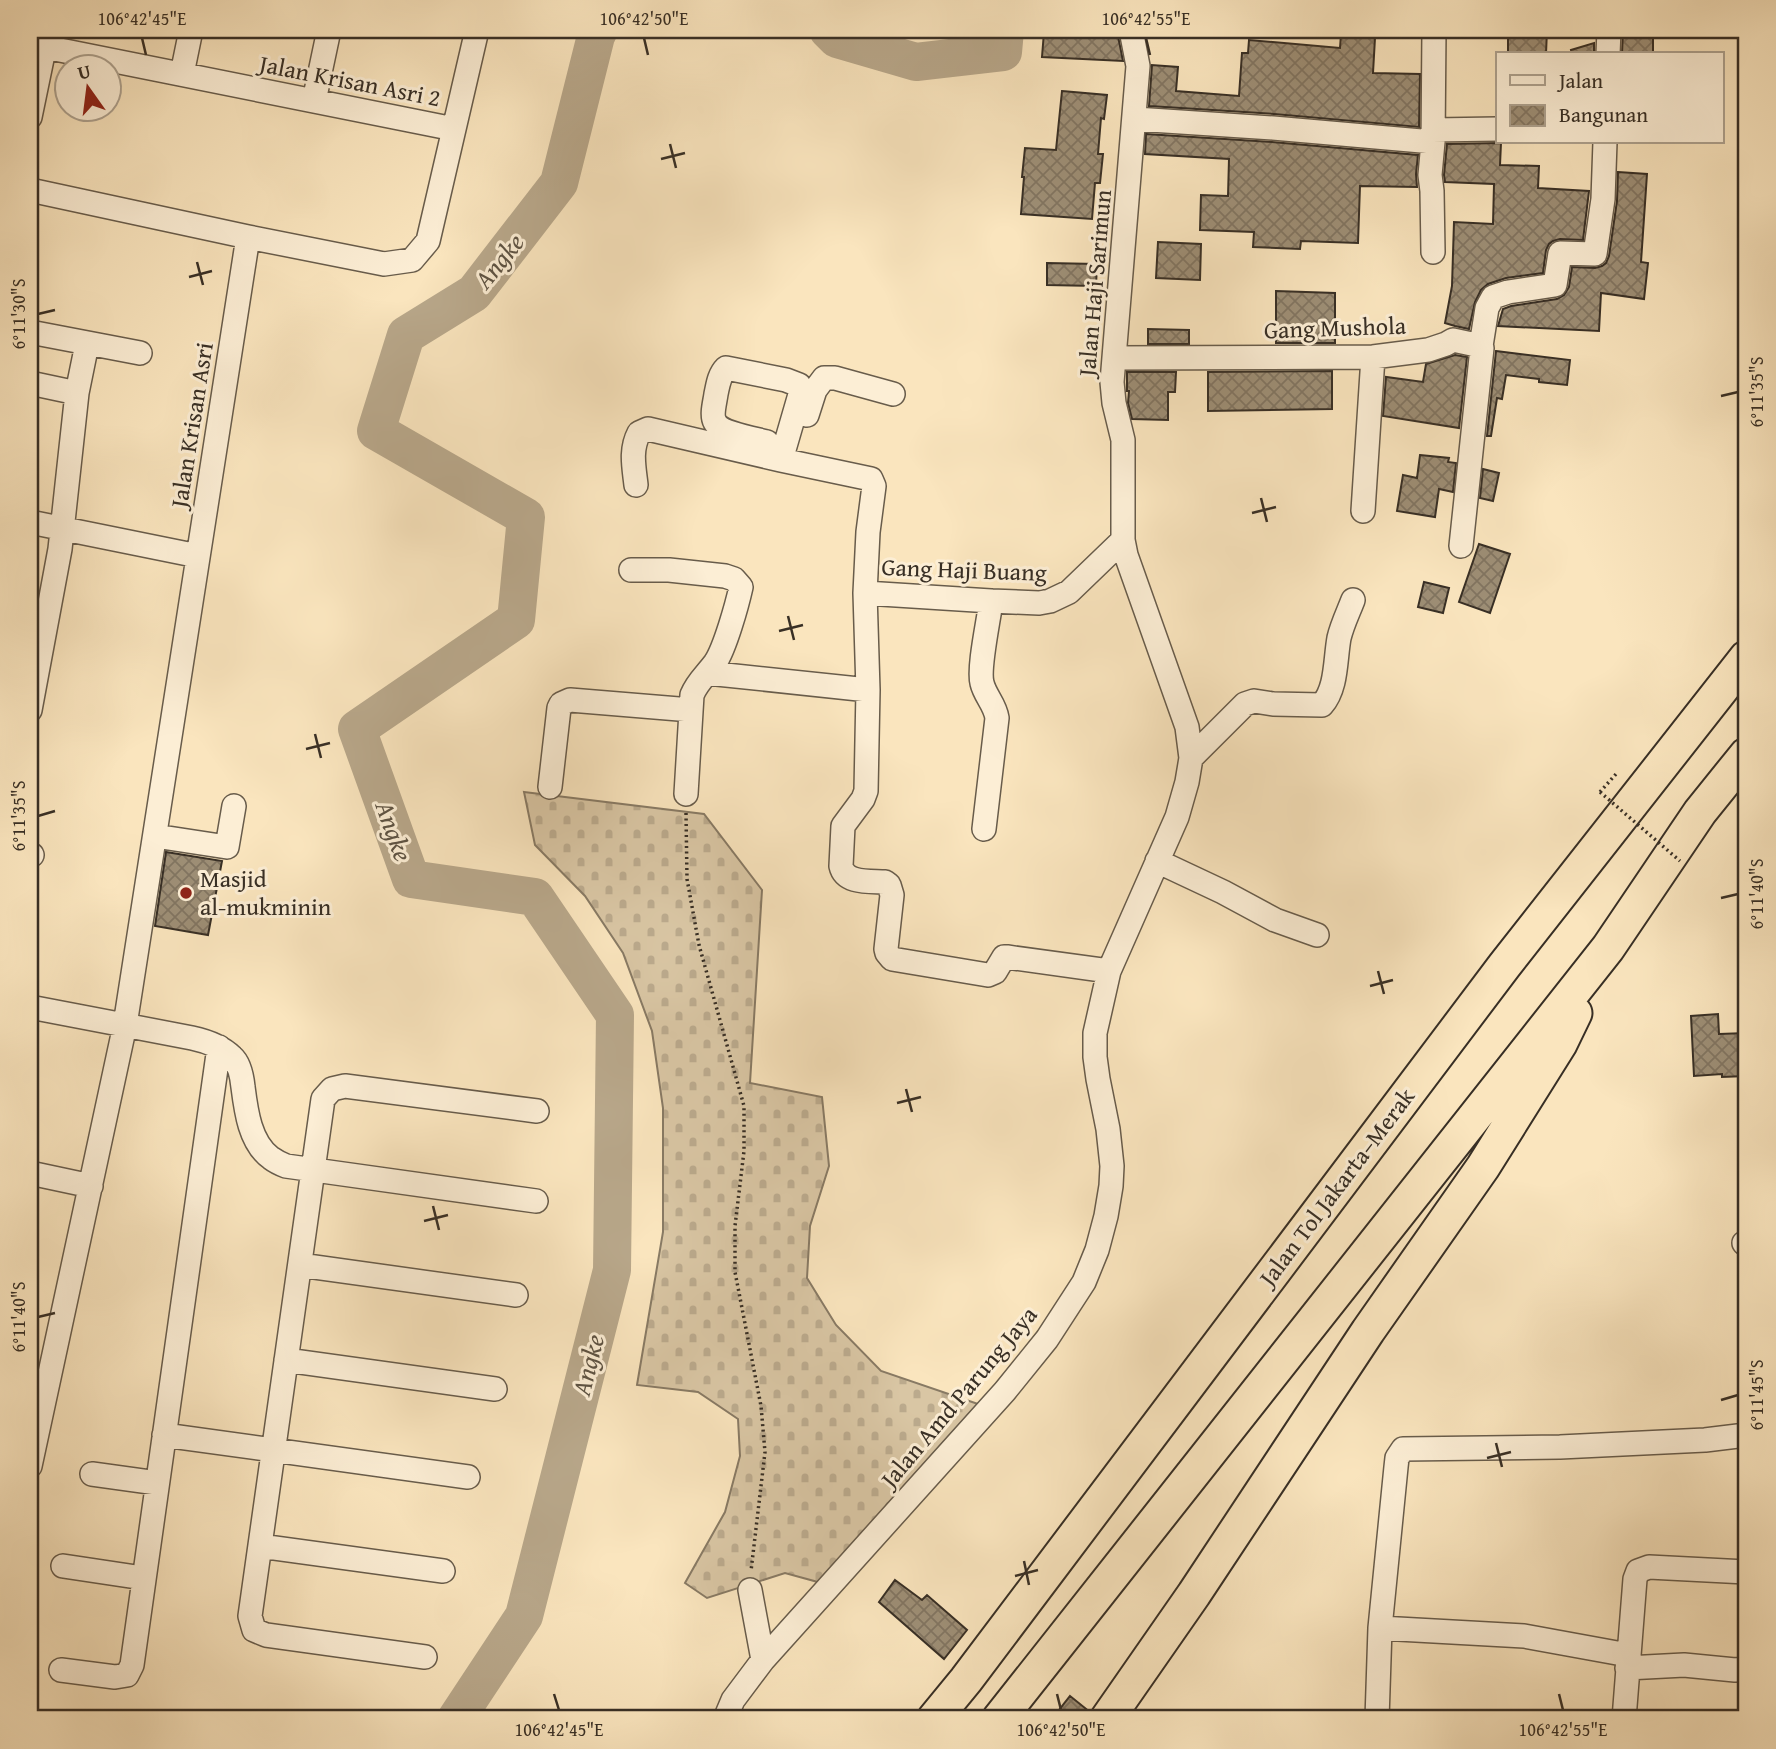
<svg xmlns="http://www.w3.org/2000/svg" width="1776" height="1749" font-family="'Gentium Book Plus',serif">
<defs>
<pattern id="cemetery-stones" width="16" height="16" patternUnits="userSpaceOnUse" patternTransform="scale(1.75)"><rect width="16" height="16" fill="#d9c6a4"/><path d="M2 7V4a2 2 0 0 1 4 0v3zM10 15v-3a2 2 0 0 1 4 0v3z" fill="#bbaa8d"/></pattern>
<pattern id="building-cross-hatch" width="8" height="8" patternUnits="userSpaceOnUse" patternTransform="scale(1.75)"><rect width="8" height="8" fill="#9d8e75"/><path d="M0 0l8 8M0 8l8-8" fill="none" stroke="#817460"/></pattern>
</defs>
<rect width="100%" height="100%" fill="#fae5be"/>
<filter id="stains"><feTurbulence type="fractalNoise" baseFrequency=".00286" numOctaves="4"/><feColorMatrix values="0 0 0 0 .2 0 0 0 0 .09 0 0 0 0 .02 0 0 0 .5 -.17"/></filter>
<radialGradient id="worn" r=".72"><stop offset=".6" stop-color="#630" stop-opacity="0"/><stop offset="1" stop-color="#630" stop-opacity=".3"/></radialGradient>
<path fill="url(#cemetery-stones)" stroke="#887a64" stroke-width="2" d="M 524,792 L 704,814 L 762,890 L 750,1083 L 822,1097 L 829,1166 L 810,1226 L 807,1278 L 836,1325 L 881,1371 L 978,1404 L 818,1582 L 785,1573 L 707,1598 L 685,1583 L 725,1512 L 740,1456 L 738,1419 L 698,1392 L 637,1385 L 663,1232 L 663,1108 L 652,1031 L 623,953 L 585,896 L 535,845 Z"/>
<g fill="none" stroke-linecap="round" stroke-linejoin="round">
<path stroke="#b8a78a" stroke-width="38" d="M 828,30 L 837,39 L 916,62 L 1003,52 L 1005,30
M 456,1719 L 524,1616 L 612,1270 L 615,1015 L 535,897 L 411,879 L 357,729 L 516,620 L 526,517 L 376,431 L 406,335 L 474,293 L 559,183 L 596,36 L 599,30"/>
</g>
<path fill="url(#building-cross-hatch)" stroke="#382f25" stroke-width="2" d="M 1059,30 L 1104,30 L 1103,35 L 1118,36 L 1123,61 L 1042,57 L 1044,32 L 1058,33 Z
M 1508,30 L 1547,30 L 1546,54 L 1508,54 Z
M 1623,30 L 1653,30 L 1653,54 L 1622,54 Z
M 1341,34 L 1375,38 L 1373,73 L 1420,74 L 1419,127 L 1274,114 L 1149,106 L 1152,65 L 1178,67 L 1176,91 L 1239,96 L 1242,53 L 1248,53 L 1249,40 L 1340,48 Z
M 1594,43 L 1594,54 L 1572,54 L 1571,50 Z
M 1062,91 L 1107,95 L 1104,119 L 1101,118 L 1098,154 L 1103,154 L 1100,183 L 1095,183 L 1092,219 L 1021,214 L 1024,177 L 1022,177 L 1025,148 L 1056,150 Z
M 1146,134 L 1272,142 L 1418,155 L 1416,174 L 1417,187 L 1360,186 L 1358,243 L 1301,241 L 1300,249 L 1253,247 L 1254,232 L 1200,230 L 1201,195 L 1228,196 L 1229,159 L 1145,154 Z
M 1501,143 L 1500,165 L 1539,166 L 1538,188 L 1589,191 L 1583,240 L 1560,239 L 1553,241 L 1549,244 L 1546,250 L 1543,273 L 1506,278 L 1488,284 L 1481,290 L 1475,302 L 1469,329 L 1455,326 L 1445,323 L 1452,286 L 1454,222 L 1493,224 L 1494,184 L 1445,182 L 1444,175 L 1447,144 Z
M 1618,172 L 1647,174 L 1641,262 L 1648,263 L 1644,299 L 1601,293 L 1599,331 L 1498,326 L 1503,309 L 1511,306 L 1557,299 L 1564,295 L 1569,287 L 1572,267 L 1595,268 L 1602,266 L 1606,263 L 1609,256 L 1617,201 Z
M 1158,242 L 1201,244 L 1200,280 L 1156,278 Z
M 1047,263 L 1097,264 L 1096,286 L 1047,285 Z
M 1276,291 L 1335,293 L 1335,343 L 1276,343 Z
M 1148,329 L 1189,330 L 1189,344 L 1148,344 Z
M 1496,351 L 1570,360 L 1567,385 L 1539,382 L 1539,379 L 1506,375 L 1502,399 L 1497,398 L 1491,436 L 1487,436 Z
M 1455,355 L 1467,357 L 1459,428 L 1383,416 L 1386,377 L 1423,382 L 1426,364 Z
M 1332,371 L 1332,409 L 1208,411 L 1208,372 Z
M 1127,372 L 1176,372 L 1175,392 L 1168,392 L 1168,420 L 1132,419 L 1128,403 L 1129,391 L 1127,391 Z
M 1420,455 L 1449,458 L 1448,462 L 1456,463 L 1453,492 L 1439,489 L 1435,517 L 1397,511 L 1403,475 L 1417,478 Z
M 1483,469 L 1499,473 L 1493,501 L 1480,498 Z
M 1479,544 L 1510,554 L 1490,613 L 1459,602 Z
M 1424,582 L 1449,588 L 1443,613 L 1418,607 Z
M 166,852 L 222,861 L 208,935 L 155,926 Z
M 1718,1014 L 1719,1034 L 1746,1033 L 1746,1076 L 1722,1077 L 1722,1074 L 1694,1076 L 1691,1016 Z
M 895,1580 L 922,1600 L 927,1595 L 967,1630 L 944,1659 L 879,1602 Z
M 1070,1696 L 1090,1712 L 1088,1719 L 1052,1719 Z"/>
<g fill="none" stroke-linecap="round" stroke-linejoin="round">
<g stroke="#685c4b" stroke-width="26">
<path id="minor" d="M 30,44 L 454,129
M 1608,54 L 1609,30
M 182,74 L 191,30
M 314,101 L 329,30
M 30,117 L 48,30
M 1135,119 L 1273,128 L 1433,142
M 1433,130 L 1498,129
M 30,190 L 248,237 L 384,264 L 412,260 L 428,241 L 477,30
M 1433,252 L 1432,191 L 1430,175 L 1433,142 L 1434,30
M 30,332 L 140,353
M 1481,346 L 1487,308 L 1493,297 L 1508,292 L 1555,285 L 1560,253 L 1595,254 L 1603,199 L 1605,142
M 1114,358 L 1373,357 L 1428,350 L 1446,344 L 1453,340 L 1481,346 L 1482,348 L 1461,546
M 30,383 L 77,393
M 807,415 L 815,390 L 824,378 L 835,378 L 893,394
M 767,442 C 756,439 720,433 715,422 C 711,415 715,402 716,394 C 718,385 719,375 726,368 L 786,380 L 799,385 L 801,391 L 781,460
M 636,485 C 634,467 630,450 639,433 L 648,429 L 781,460 L 871,479 L 874,486 L 868,532 L 865,593 L 868,690 L 866,791 L 863,799 L 843,826 L 841,866 C 845,884 870,881 885,882 L 889,885 L 892,895 L 886,949 L 887,953 L 892,959 L 988,975 L 995,972 L 1004,957 L 1007,957 L 1109,971
M 1363,511 L 1373,357
M 30,522 L 198,556
M 631,570 L 669,570 L 725,576 L 734,579 L 741,587 C 737,605 725,648 715,663 C 707,674 697,682 692,695 L 686,794
M 865,593 L 991,601 L 1039,603 L 1050,601 L 1069,592 L 1123,540
M 707,673 L 868,690
M 30,710 L 60,549 L 77,393 L 87,344
M 1191,758 L 1245,704 L 1254,701 L 1273,704 L 1322,705 C 1337,688 1335,660 1339,638 C 1342,625 1348,613 1353,600
M 550,787 L 559,708 L 561,704 L 570,700 L 691,710
M 984,829 L 997,718 C 995,704 985,696 982,683 C 978,668 989,619 991,601
M 155,836 L 227,847 L 234,806
M 30,854 L 32,855
M 1157,861 L 1223,892 L 1275,920 L 1317,935
M 30,1007 L 192,1038 C 206,1041 221,1046 232,1057 C 240,1064 242,1077 243,1087 C 246,1111 250,1143 271,1158 C 275,1161 281,1164 286,1166 L 536,1201
M 30,1173 L 91,1186
M 1744,1243 L 1746,1243
M 300,1265 L 516,1295
M 286,1360 L 495,1389
M 164,1435 L 468,1477
M 30,1466 L 125,1025 L 248,237
M 92,1474 L 157,1483
M 260,1546 L 443,1571
M 63,1566 L 143,1578
M 750,1590 L 763,1660
M 1380,1628 L 1524,1636 L 1628,1655
M 425,1657 L 266,1635 L 254,1630 L 250,1616 L 323,1099 L 332,1089 L 345,1086 L 537,1111
M 1627,1668 L 1684,1665 L 1735,1670 L 1746,1669
M 61,1670 L 115,1677 L 127,1675 L 132,1665 L 219,1047
M 725,1719 L 733,1700 L 763,1660 L 1005,1391 L 1047,1339 L 1084,1282 L 1097,1250 L 1106,1216 L 1111,1186 L 1112,1166 L 1108,1129 L 1098,1079 L 1095,1057 L 1095,1033 L 1109,971 L 1177,817 L 1187,782 L 1191,758 L 1187,727 L 1126,555 L 1123,540 L 1123,440 L 1114,403 L 1112,382 L 1138,66 L 1131,30
M 1377,1719 L 1380,1628 L 1396,1467 L 1397,1458 L 1403,1449 L 1560,1447 L 1705,1440 L 1746,1435
M 1624,1719 L 1635,1579 L 1638,1571 L 1649,1567 L 1746,1572"/>
</g>
<g stroke="#382f25" stroke-width="37">
<path id="highway" d="M 934,1719 L 966,1680 L 1504,966 L 1746,658
M 999,1719 L 1608,948 L 1700,812 L 1746,755
M 1107,1719 L 1194,1594 L 1368,1331 L 1483,1167 L 1560,1044 L 1575,1013"/>
</g>
<path stroke="#382f25" stroke-width="3.5" stroke-dasharray="2 3.5" stroke-linecap="butt" d="M 1600,792 L 1616,774 L 1619,775
M 686,813 L 687,879 L 699,945 L 744,1106 L 744,1151 L 735,1226 L 735,1272 L 761,1406 L 765,1452 L 751,1571"/>
<use href="#minor" stroke="#fceed5" stroke-width="23"/>
<use href="#highway" stroke="#fae5be" stroke-width="33"/>
<path stroke="#382f25" stroke-width="3.5" stroke-dasharray="2 3.5" stroke-linecap="butt" d="M 1600,792 L 1680,861"/>
</g>
<path fill="none" stroke="#382f25" stroke-width="2.5" d="M 142,38 L 146,55M 644,38 L 648,55M 1146,38 L 1150,55M 670,144 L 676,168M 661,159 L 685,153M 197,262 L 203,285M 189,277 L 212,271M 38,314 L 55,310M 1721,396 L 1738,392M 1261,498 L 1267,522M 1252,513 L 1276,507M 788,616 L 794,640M 779,631 L 803,625M 315,734 L 321,758M 306,749 L 330,743M 38,816 L 55,811M 1721,898 L 1738,894M 1378,971 L 1384,994M 1370,986 L 1393,980M 906,1089 L 912,1112M 897,1103 L 921,1097M 433,1206 L 439,1230M 424,1221 L 448,1215M 38,1317 L 55,1313M 1721,1400 L 1738,1395M 1496,1443 L 1502,1467M 1487,1458 L 1511,1452M 1024,1561 L 1029,1585M 1015,1576 L 1038,1570M 554,1694 L 559,1710M 1057,1694 L 1061,1710M 1559,1694 L 1563,1710"/>
<circle fill="#8f2418" stroke="#fceed5" stroke-width="2.5" cx="186" cy="893" r="7"/>
<g text-anchor="middle" stroke-width="6" stroke-linejoin="round" paint-order="stroke">
<g font-size="24" fill="#382f25" stroke="#fceed5">
<text transform="translate(350 81) rotate(11)" y="8">Jalan Krisan Asri 2</text>
<text transform="translate(1095 283) rotate(-85)" y="8">Jalan Haji Sarimun</text>
<text transform="translate(1335 328) rotate(-2)" y="8">Gang Mushola</text>
<text transform="translate(192 425) rotate(-81)" y="8">Jalan Krisan Asri</text>
<text transform="translate(964 570) rotate(2)" y="8">Gang Haji Buang</text>
<text transform="translate(1337 1187) rotate(-53)" y="8">Jalan Tol Jakarta–Merak</text>
<text transform="translate(959 1397) rotate(-50)" y="8">Jalan Amd Parung Jaya</text>
</g>
<g font-size="24" fill="#382f25" stroke="#fceed5" text-anchor="start">
<text x="200" y="887">Masjid<tspan x="200" dy="28">al-mukminin</tspan></text>
</g>
<g font-size="26" font-style="italic" fill="#5e5343" stroke="#fceed5">
<text transform="translate(499 261) rotate(-51)" y="9">Angke</text>
<text transform="translate(394 831) rotate(70)" y="9">Angke</text>
<text transform="translate(588 1365) rotate(-76)" y="9">Angke</text>
</g>
</g>
<rect width="1776" height="1749" fill="none" stroke="#fae5be" stroke-width="77"/>
<rect x="1496" y="52" width="228" height="91" fill="#fceed5" stroke="#aea28f" stroke-width="2"/>
<rect x="1510" y="75" width="35" height="10" fill="#fceed5" stroke="#aea28f" stroke-width="2"/>
<text x="1559" y="88" font-size="21" fill="#382f25">Jalan</text>
<rect x="1510" y="105" width="35" height="21" fill="url(#building-cross-hatch)" stroke="#aea28f" stroke-width="2"/>
<text x="1559" y="122" font-size="21" fill="#382f25">Bangunan</text>
<g transform="translate(88 88) rotate(346)"><circle r="33" fill="#fceed5" stroke="#aea28f" stroke-width="2"/>
<path d="M0-5L12 26L0 18L-12 26Z" fill="#8f2418"/>
<text y="-10" font-size="19" font-weight="bold" text-anchor="middle" fill="#382f25">U</text>
</g>
<rect x="38" y="38" width="1700" height="1672" fill="none" stroke="#382f25" stroke-width="2.5"/>
<g font-size="18" text-anchor="middle" fill="#382f25">
<text x="142" y="25">106°42'45"E</text>
<text x="644" y="25">106°42'50"E</text>
<text x="1146" y="25">106°42'55"E</text>
<text transform="translate(19 314) rotate(-90)" y="6">6°11'30"S</text>
<text transform="translate(1757 392) rotate(-90)" y="6">6°11'35"S</text>
<text transform="translate(19 816) rotate(-90)" y="6">6°11'35"S</text>
<text transform="translate(1757 894) rotate(-90)" y="6">6°11'40"S</text>
<text transform="translate(19 1317) rotate(-90)" y="6">6°11'40"S</text>
<text transform="translate(1757 1395) rotate(-90)" y="6">6°11'45"S</text>
<text x="559" y="1736">106°42'45"E</text>
<text x="1061" y="1736">106°42'50"E</text>
<text x="1563" y="1736">106°42'55"E</text>
</g>
<rect width="100%" height="100%" filter="url(#stains)"/>
<rect width="100%" height="100%" fill="url(#worn)"/>
</svg>
